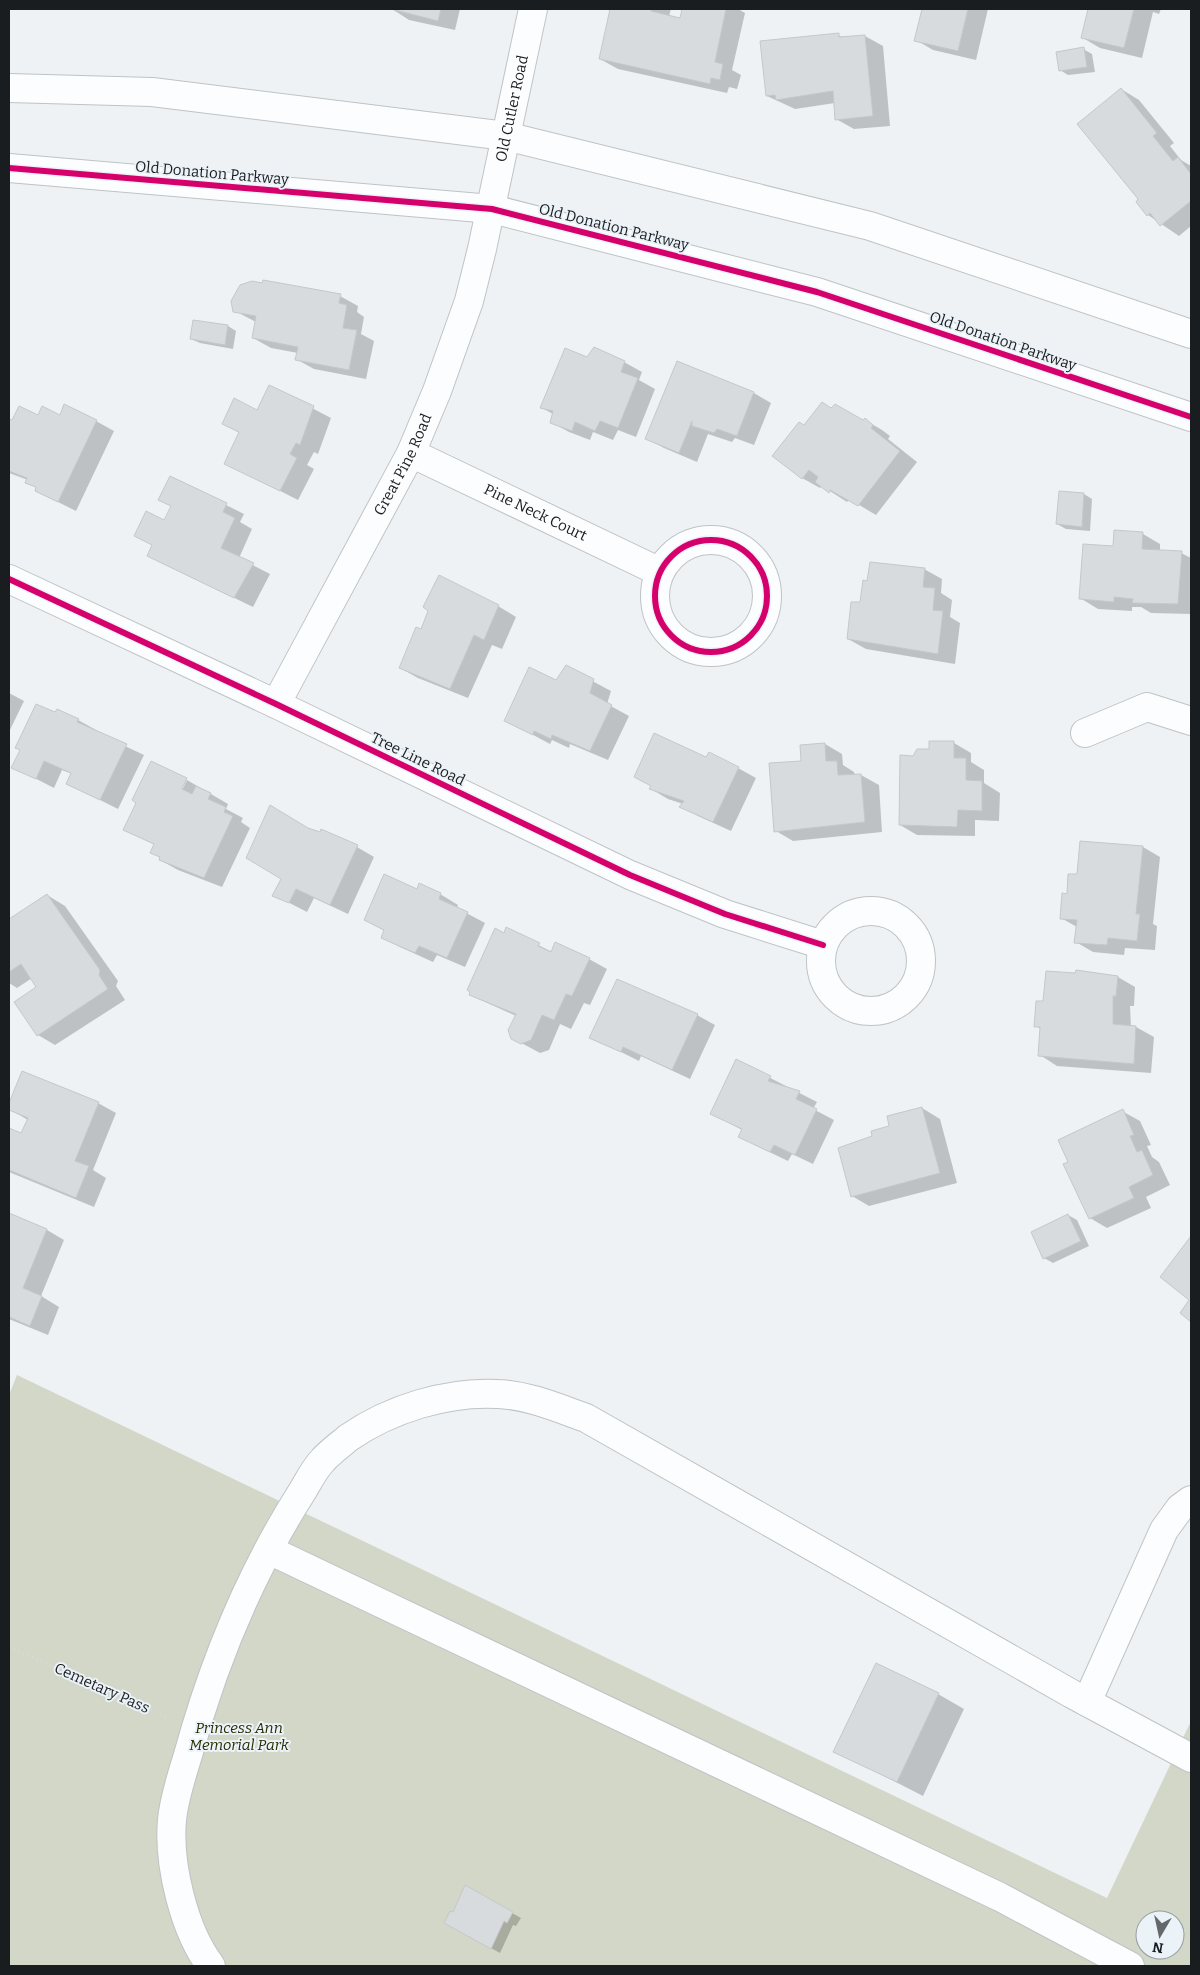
<svg xmlns="http://www.w3.org/2000/svg" width="1200" height="1975" font-family="Bitter,serif">
<rect width="100%" height="100%" fill="#eef2f5"/>
<path fill="#d2d7c7" fill-rule="evenodd" d="M 17,1375 L 1107,1898 L 1191,1721 L 1191,1966 L 9,1966 L 9,1395 ZM 1145,1920 L 1175,1920 L 1175,1950 L 1145,1950 Z"/>
<path fill="#0003" d="M 392,9 L 460,9 L 455,30 L 409,20 Z
M 611,9 L 671,9 L 669,16 L 681,19 L 684,9 L 738,9 L 745,13 L 732,70 L 741,75 L 737,89 L 729,87 L 727,93 L 618,69 L 600,59 Z
M 923,9 L 988,9 L 976,60 L 933,50 L 916,40 Z
M 1090,9 L 1161,9 L 1159,14 L 1153,12 L 1142,58 L 1100,48 L 1083,38 Z
M 838,35 L 844,38 L 865,36 L 883,46 L 890,126 L 854,129 L 836,119 L 835,103 L 795,109 L 767,96 Z
M 1083,49 L 1092,54 L 1095,72 L 1068,75 L 1060,70 Z
M 1121,89 L 1139,100 L 1174,143 L 1170,146 L 1181,160 L 1191,166 L 1191,226 L 1179,236 L 1148,215 L 1140,199 Z
M 263,285 L 340,296 L 358,306 L 357,312 L 364,317 L 361,334 L 374,341 L 366,379 L 314,369 L 296,359 L 298,353 L 271,348 L 253,338 L 256,322 L 235,311 Z
M 228,326 L 236,331 L 233,349 L 200,343 L 191,339 Z
M 587,359 L 624,362 L 642,372 L 639,380 L 655,389 L 636,437 L 618,430 L 613,440 L 593,432 L 590,440 L 569,432 L 551,422 L 553,414 L 542,408 Z
M 678,362 L 754,393 L 771,403 L 754,445 L 735,438 L 732,442 L 708,434 L 697,462 L 664,448 L 646,438 Z
M 270,386 L 331,418 L 318,454 L 314,452 L 307,465 L 314,469 L 298,500 L 225,463 L 240,433 L 223,424 L 257,411 Z
M 832,409 L 863,422 L 865,420 L 882,430 L 890,436 L 888,439 L 917,462 L 876,515 L 849,499 L 847,502 L 822,486 L 820,488 L 802,478 L 805,426 Z
M 38,417 L 96,421 L 114,431 L 76,511 L 36,491 L 37,488 L 27,482 L 28,480 L 9,473 L 9,420 L 13,422 Z
M 170,477 L 244,514 L 240,522 L 252,529 L 239,558 L 270,574 L 253,607 L 148,556 L 172,506 Z
M 1084,494 L 1092,499 L 1090,531 L 1066,529 L 1057,524 Z
M 1143,534 L 1160,544 L 1160,551 L 1181,553 L 1191,558 L 1191,614 L 1151,613 L 1141,607 L 1132,607 L 1132,611 L 1098,609 L 1080,598 L 1114,547 Z
M 924,569 L 942,579 L 941,593 L 952,600 L 950,617 L 960,623 L 955,664 L 866,649 L 848,639 L 862,603 Z
M 498,606 L 516,617 L 502,649 L 492,645 L 468,698 L 418,678 L 400,668 L 421,631 Z
M 566,667 L 611,691 L 607,704 L 629,716 L 608,760 L 570,744 L 569,748 L 552,740 L 550,744 L 505,720 L 557,682 Z
M 9,693 L 24,701 L 9,732 Z
M 55,714 L 78,720 L 96,730 L 95,732 L 144,755 L 118,809 L 68,784 L 72,774 L 62,770 L 54,788 L 13,767 Z
M 954,743 L 971,753 L 971,762 L 984,770 L 984,783 L 1000,793 L 999,821 L 975,820 L 975,836 L 917,835 L 900,825 L 914,757 Z
M 825,744 L 842,754 L 843,765 L 854,772 L 855,776 L 861,775 L 879,785 L 882,832 L 793,841 L 776,831 L 803,762 Z
M 706,759 L 738,768 L 756,778 L 731,831 L 698,816 L 681,806 L 683,804 L 668,799 L 651,789 Z
M 187,780 L 228,804 L 226,809 L 243,818 L 241,822 L 250,828 L 222,887 L 178,870 L 160,860 L 155,845 L 125,829 L 180,795 Z
M 309,829 L 357,847 L 374,857 L 348,914 L 314,898 L 307,912 L 274,895 Z
M 1143,847 L 1160,857 L 1153,924 L 1157,926 L 1155,950 L 1125,948 L 1124,955 L 1093,952 L 1076,942 L 1077,927 L 1061,918 L 1078,876 Z
M 417,891 L 440,894 L 458,905 L 457,908 L 485,923 L 465,967 L 437,955 L 433,962 L 400,947 L 382,937 L 385,931 L 365,920 Z
M 47,895 L 65,906 L 118,981 L 116,986 L 125,1000 L 55,1045 L 38,1035 L 38,988 L 32,978 L 17,988 L 9,983 L 9,921 Z
M 507,929 L 552,952 L 589,959 L 607,969 L 590,1005 L 584,1003 L 571,1029 L 560,1024 L 549,1050 L 540,1053 L 512,1038 L 516,1016 L 470,995 Z
M 1118,977 L 1135,987 L 1134,1006 L 1130,1006 L 1131,1027 L 1136,1027 L 1154,1037 L 1151,1073 L 1057,1066 L 1040,1055 L 1041,1029 L 1036,1026 Z
M 697,1015 L 715,1025 L 690,1079 L 641,1056 L 639,1061 L 591,1037 Z
M 737,1061 L 817,1102 L 813,1109 L 834,1120 L 813,1164 L 792,1154 L 788,1161 L 757,1146 L 740,1136 L 742,1130 L 712,1113 Z
M 22,1072 L 98,1103 L 116,1113 L 93,1170 L 106,1178 L 94,1207 L 9,1172 L 9,1129 L 22,1135 L 28,1120 L 9,1109 Z
M 922,1108 L 940,1119 L 957,1183 L 869,1206 L 852,1196 L 873,1137 Z
M 1122,1111 L 1140,1121 L 1151,1145 L 1147,1146 L 1152,1157 L 1159,1162 L 1170,1185 L 1146,1197 L 1151,1208 L 1107,1228 L 1090,1218 L 1070,1162 Z
M 9,1214 L 47,1230 L 64,1240 L 41,1296 L 59,1307 L 48,1335 L 9,1319 Z
M 1068,1215 L 1077,1220 L 1089,1246 L 1053,1263 L 1044,1258 Z
M 1191,1238 L 1191,1320 L 1182,1313 L 1191,1300 L 1161,1277 Z
M 938,1694 L 964,1709 L 923,1796 L 835,1751 Z
M 466,1887 L 521,1918 L 516,1926 L 513,1925 L 500,1953 L 445,1923 L 453,1914 Z"/>
<path fill="#d8dbde" stroke="#c5c8cb" d="M 391,9 L 441,9 L 438,21 Z
M 610,9 L 651,9 L 651,11 L 680,18 L 682,9 L 726,9 L 715,62 L 723,64 L 720,80 L 711,78 L 710,84 L 599,59 Z
M 922,9 L 968,9 L 958,51 L 914,41 Z
M 1088,9 L 1134,9 L 1124,48 L 1081,38 Z
M 839,33 L 839,37 L 865,35 L 873,116 L 835,120 L 833,91 L 776,100 L 775,95 L 766,96 L 760,41 Z
M 1084,47 L 1087,67 L 1059,71 L 1056,52 Z
M 1121,88 L 1157,133 L 1153,136 L 1173,161 L 1178,157 L 1191,174 L 1191,201 L 1160,226 L 1150,213 L 1147,216 L 1136,202 L 1138,199 L 1077,124 Z
M 263,280 L 341,294 L 339,303 L 347,305 L 343,328 L 357,330 L 349,370 L 295,360 L 298,347 L 252,338 L 256,316 L 233,312 L 231,301 L 240,285 L 252,281 L 262,283 Z
M 193,320 L 228,325 L 225,345 L 190,339 Z
M 594,347 L 625,361 L 621,372 L 638,378 L 618,428 L 600,421 L 595,431 L 575,422 L 572,431 L 550,423 L 553,411 L 540,408 L 565,348 L 587,357 Z
M 677,361 L 754,392 L 737,436 L 717,429 L 714,433 L 692,426 L 692,421 L 679,453 L 645,439 Z
M 269,385 L 314,406 L 300,445 L 296,443 L 290,454 L 297,458 L 280,491 L 224,464 L 239,432 L 222,424 L 234,398 L 257,410 Z
M 822,402 L 831,408 L 835,404 L 863,420 L 865,418 L 873,425 L 871,428 L 900,451 L 858,506 L 830,490 L 829,493 L 815,482 L 818,477 L 809,470 L 802,479 L 772,456 L 799,422 L 804,425 Z
M 64,404 L 97,420 L 58,502 L 35,491 L 36,487 L 25,483 L 27,478 L 9,471 L 9,419 L 12,420 L 19,406 L 38,415 L 42,406 L 60,415 Z
M 170,476 L 227,503 L 223,512 L 235,518 L 221,548 L 254,563 L 234,598 L 147,556 L 152,545 L 134,536 L 146,511 L 164,520 L 171,506 L 158,500 Z
M 1059,491 L 1084,493 L 1082,527 L 1056,524 Z
M 1114,530 L 1143,532 L 1142,549 L 1182,551 L 1178,604 L 1132,603 L 1133,599 L 1114,597 L 1114,602 L 1079,599 L 1083,544 L 1113,546 Z
M 870,562 L 925,568 L 923,587 L 935,588 L 933,610 L 943,611 L 938,654 L 847,639 L 851,602 L 860,602 L 863,580 L 867,581 Z
M 439,575 L 499,605 L 484,640 L 474,635 L 450,689 L 399,668 L 416,627 L 421,629 L 428,611 L 423,607 Z
M 566,665 L 594,679 L 590,693 L 612,705 L 590,751 L 552,735 L 551,739 L 534,731 L 533,735 L 504,721 L 529,667 L 556,680 Z
M 36,704 L 55,712 L 57,709 L 79,719 L 77,722 L 127,744 L 100,800 L 66,784 L 71,773 L 44,761 L 36,779 L 11,768 L 20,750 L 15,748 Z
M 654,733 L 706,757 L 709,752 L 739,767 L 713,822 L 679,807 L 684,801 L 649,789 L 651,786 L 634,777 Z
M 929,741 L 954,741 L 954,758 L 966,758 L 966,780 L 982,781 L 982,811 L 958,810 L 957,827 L 899,825 L 900,755 L 913,756 L 917,749 L 929,749 Z
M 825,743 L 826,761 L 837,761 L 838,775 L 861,774 L 865,822 L 774,832 L 769,763 L 801,761 L 800,745 Z
M 151,761 L 187,778 L 182,789 L 192,794 L 196,786 L 211,793 L 208,799 L 226,807 L 224,812 L 233,816 L 204,878 L 159,860 L 160,857 L 150,853 L 154,844 L 123,830 L 136,803 L 132,800 Z
M 270,805 L 308,828 L 320,832 L 321,829 L 358,845 L 330,905 L 296,889 L 289,903 L 272,896 L 281,879 L 246,858 Z
M 1080,841 L 1143,846 L 1136,914 L 1140,914 L 1137,941 L 1108,938 L 1107,945 L 1074,943 L 1077,920 L 1060,919 L 1062,893 L 1067,894 L 1068,874 L 1077,874 Z
M 384,874 L 417,889 L 419,883 L 441,893 L 439,899 L 468,912 L 447,958 L 419,946 L 415,953 L 381,938 L 384,930 L 364,920 Z
M 47,894 L 100,970 L 99,975 L 108,989 L 37,1036 L 14,1002 L 36,987 L 21,964 L 9,972 L 9,919 Z
M 506,927 L 540,943 L 538,946 L 551,952 L 555,942 L 590,958 L 572,996 L 566,994 L 554,1020 L 542,1015 L 531,1040 L 521,1044 L 511,1039 L 508,1030 L 516,1014 L 469,995 L 470,992 L 467,990 L 495,928 L 504,933 Z
M 1076,970 L 1118,976 L 1116,996 L 1113,996 L 1113,1024 L 1136,1026 L 1134,1064 L 1038,1056 L 1040,1027 L 1034,1027 L 1036,1001 L 1043,1001 L 1046,971 L 1075,973 Z
M 617,979 L 698,1014 L 672,1070 L 623,1047 L 621,1052 L 589,1038 Z
M 736,1059 L 771,1076 L 768,1081 L 800,1091 L 796,1099 L 817,1109 L 795,1155 L 774,1145 L 770,1152 L 738,1137 L 742,1129 L 710,1114 Z
M 22,1071 L 99,1102 L 75,1161 L 89,1166 L 76,1198 L 9,1170 L 9,1128 L 21,1133 L 28,1118 L 9,1110 L 9,1103 Z
M 922,1107 L 940,1173 L 851,1197 L 838,1148 L 872,1136 L 871,1131 L 889,1126 L 887,1116 Z
M 1123,1109 L 1134,1135 L 1130,1136 L 1137,1152 L 1142,1150 L 1153,1175 L 1129,1187 L 1134,1198 L 1089,1219 L 1063,1164 L 1068,1162 L 1058,1140 Z
M 9,1213 L 47,1229 L 23,1288 L 42,1296 L 30,1326 L 9,1317 Z
M 1068,1214 L 1081,1241 L 1043,1259 L 1031,1232 Z
M 1191,1236 L 1191,1322 L 1180,1313 L 1189,1300 L 1160,1277 Z
M 876,1663 L 939,1693 L 897,1782 L 833,1752 Z
M 465,1885 L 513,1912 L 507,1923 L 504,1921 L 491,1949 L 444,1923 L 450,1911 L 453,1912 Z"/>
<g fill="none" stroke-linecap="round" stroke-linejoin="round">
<g stroke="#bfc3c5" stroke-width="30">
<g id="minor">
<path d="M 9,88 L 152,92 L 506,136 L 870,226 L 1191,334"/>
<path d="M 9,168 L 492,209 L 817,292 L 1191,417"/>
<path id="s1" d="M 411,453 L 660,572"/>
<circle cx="711" cy="596" r="56"/>
<path d="M 9,579 L 276,704 L 630,875 L 725,914 L 823,945"/>
<path id="s2" d="M 276,704 L 411,453 L 437,391 L 469,301 L 482,249 L 533,9"/>
<path d="M 1085,733 L 1147,707 L 1191,721"/>
<circle cx="871" cy="961" r="50"/>
<path d="M 269,1550 L 1000,1897 L 1130,1966"/>
<path d="M 1087,1702 L 1164,1530 L 1180,1508 L 1191,1500"/>
<path d="M 211,1966 C 184,1931 168,1864 172,1820 C 174,1798 182,1775 188,1755 C 213,1664 250,1574 300,1495 C 307,1484 314,1469 323,1460 C 330,1452 340,1445 348,1438 C 390,1409 447,1391 498,1394 C 528,1395 558,1408 586,1418 L 1072,1694 L 1191,1758"/>
</g>
</g>
<path stroke="#dadbdc" stroke-width="3" stroke-dasharray="1 4" stroke-linecap="butt" d="M 9,1648 L 119,1693 L 166,1717"/>
<use href="#minor" stroke="#fcfdfe" stroke-width="28"/>
<g stroke="#ebf2f8" stroke-width="9">
<path id="cycleway" d="M 9,168 L 492,209 L 817,292 L 1191,417
M655 596a56 56 0 1 1 112 0a56 56 0 1 1-112 0Z
M 9,579 L 276,704 L 630,875 L 725,914 L 823,945"/>
</g>
<use href="#cycleway" stroke="#d6006c" stroke-width="6"/>
</g>
<g text-anchor="middle" stroke-width="4" stroke-linejoin="round" paint-order="stroke">
<g font-size="15" fill="#1a1d1f" stroke="#ebf2f8">
<text dy="5" stroke="none"><textPath href="#s2" startOffset="645">Old Cutler Road</textPath></text>
<text transform="translate(212 173) rotate(5)" y="5">Old Donation Parkway</text>
<text transform="translate(614 227) rotate(14)" y="5">Old Donation Parkway</text>
<text transform="translate(1003 341) rotate(19)" y="5">Old Donation Parkway</text>
<text dy="5" stroke="none"><textPath href="#s2" startOffset="271">Great Pine Road</textPath></text>
<text dy="5" stroke="none"><textPath href="#s1" startOffset="138">Pine Neck Court</textPath></text>
<text transform="translate(418 759) rotate(26)" y="5">Tree Line Road</text>
<text transform="translate(102 1688) rotate(24)" y="5">Cemetary Pass</text>
</g>
<g font-size="15" font-style="italic" fill="#292d00" stroke="#ebf2f8">
<text x="239" y="1733">Princess Ann<tspan x="239" dy="17">Memorial Park</tspan></text>
</g>
</g>
<rect width="1200" height="1975" fill="none" stroke="#1a1d1f" stroke-width="20"/>
<g transform="translate(1160 1935) rotate(189)"><circle r="24" fill="#ebf2f8" stroke="#979da1"/>
<path d="M0-4L9 19L0 12L-9 19Z" fill="#64686a"/>
<text y="-8" font-size="14" font-weight="bold" text-anchor="middle" fill="#1a1d1f">N</text>
</g>
</svg>
